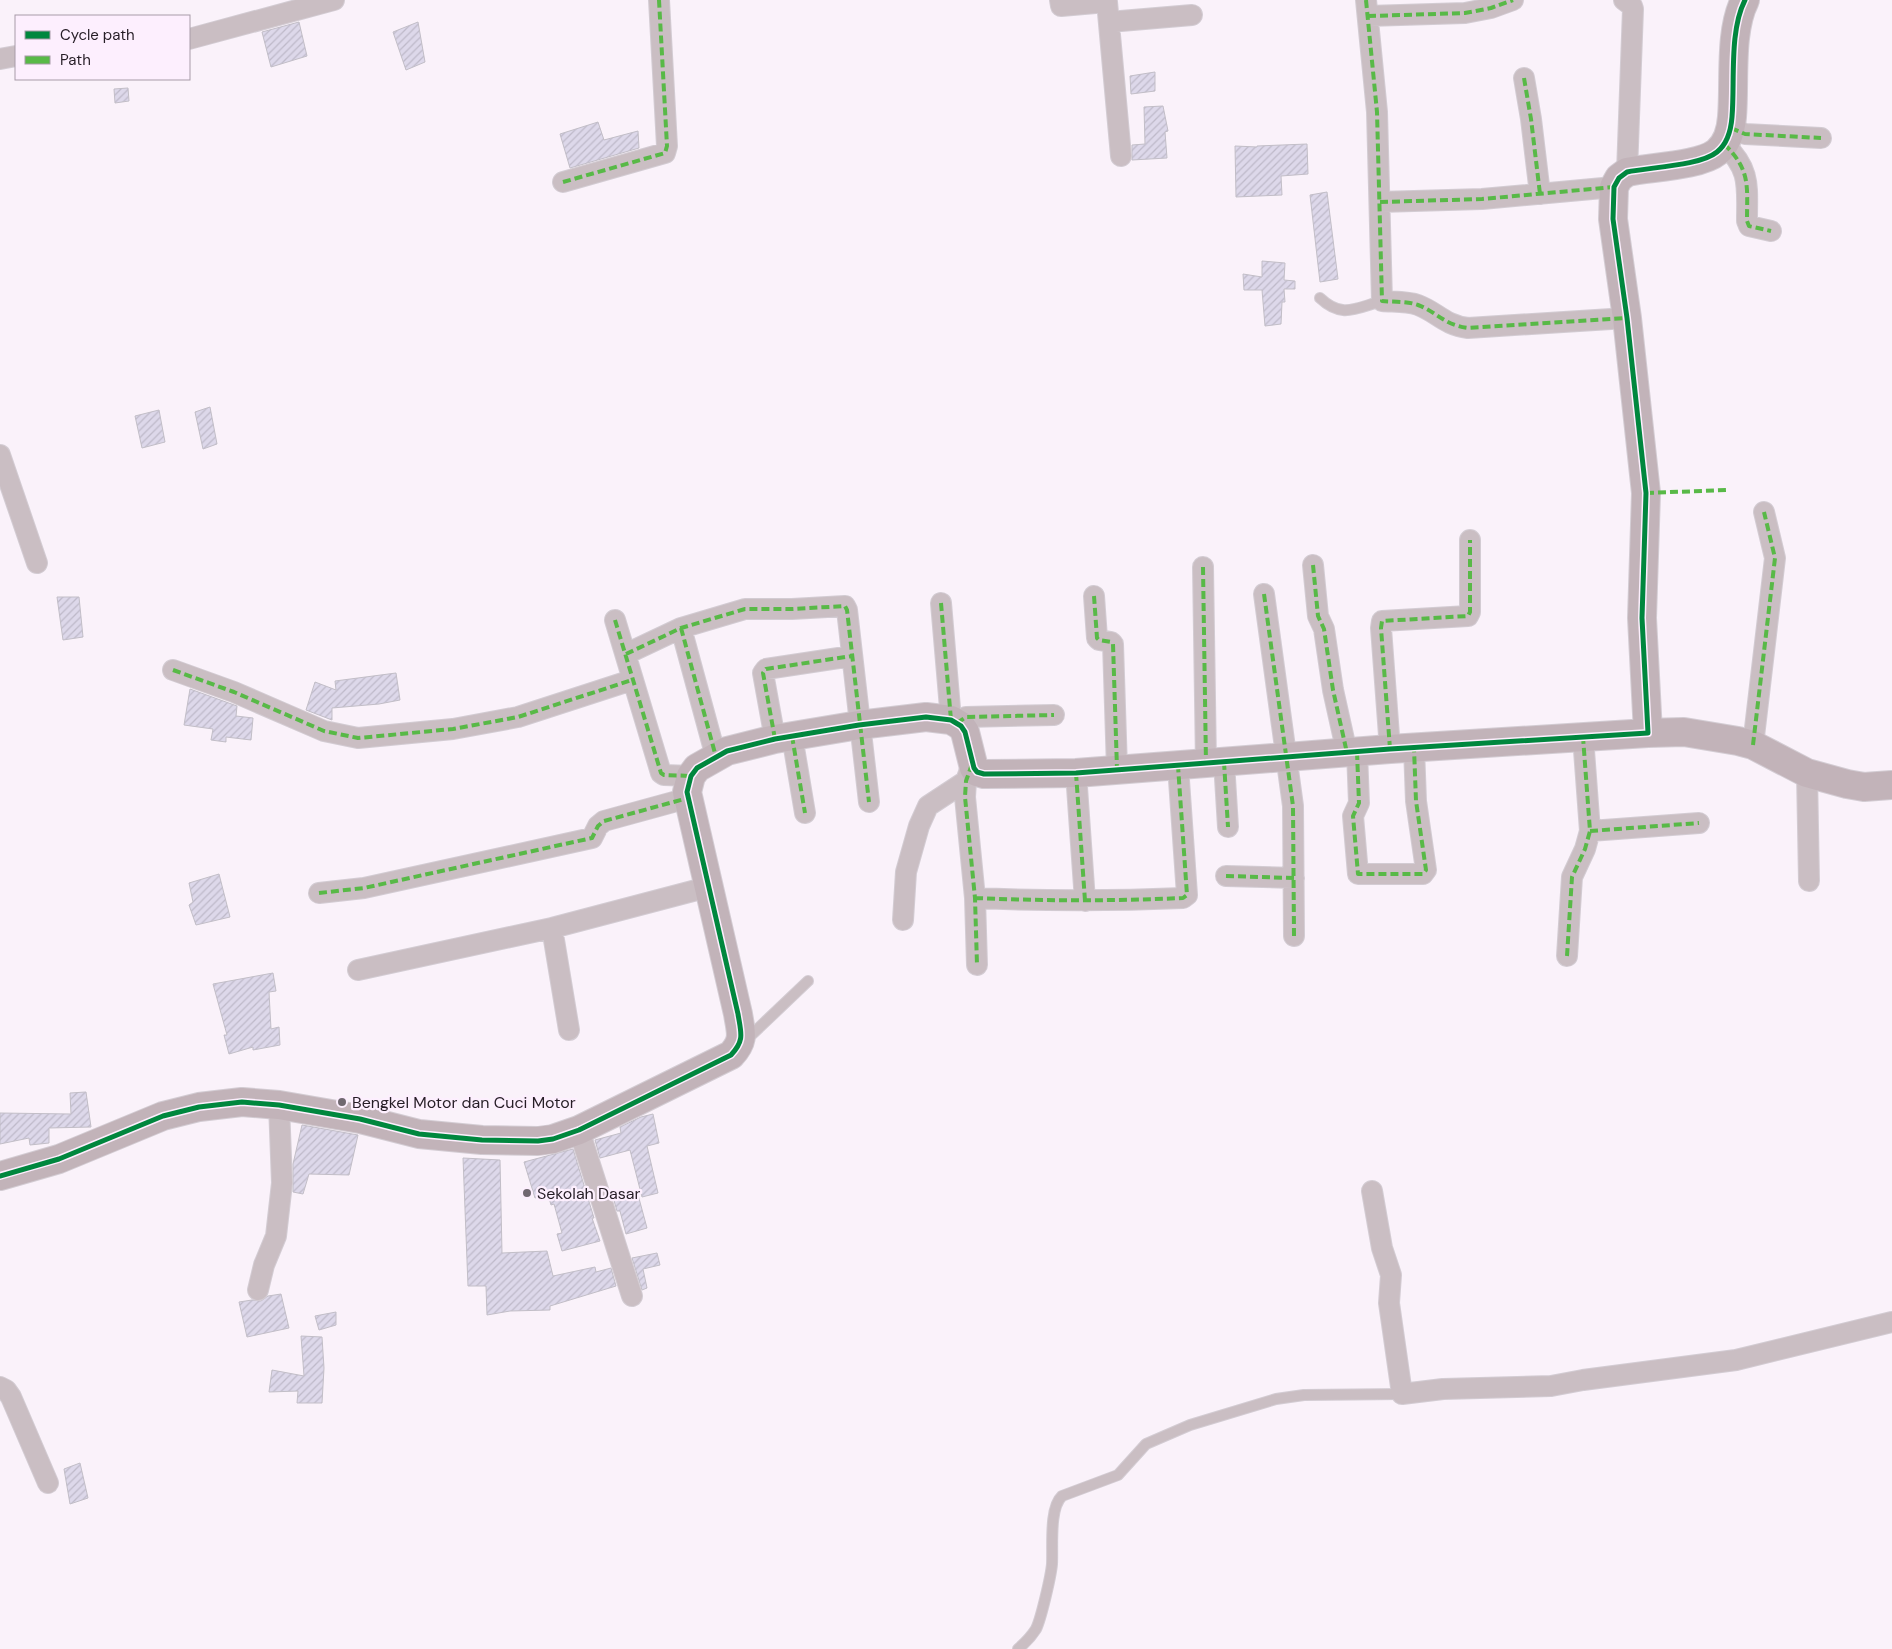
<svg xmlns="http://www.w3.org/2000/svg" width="1892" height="1649" font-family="'DM Sans',sans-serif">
<defs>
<pattern id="building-hatch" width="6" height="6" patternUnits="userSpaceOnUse" patternTransform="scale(1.25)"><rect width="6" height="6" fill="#ddd8ea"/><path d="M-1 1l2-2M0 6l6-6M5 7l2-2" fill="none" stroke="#beb9c9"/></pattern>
</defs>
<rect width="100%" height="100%" fill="#faf2fa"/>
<path fill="url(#building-hatch)" stroke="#c2bec7" d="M 299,22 L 307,56 L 271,67 L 262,32 Z
M 418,22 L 425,62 L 406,70 L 393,32 Z
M 1155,72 L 1155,91 L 1131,94 L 1130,76 Z
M 128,88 L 129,101 L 115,103 L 114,89 Z
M 1163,106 L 1168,131 L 1165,132 L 1167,158 L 1132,160 L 1132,145 L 1145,144 L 1144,107 Z
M 598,122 L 604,140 L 638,131 L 639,148 L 570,168 L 560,134 Z
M 1307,144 L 1308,174 L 1281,176 L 1282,195 L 1236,197 L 1235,146 L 1257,147 L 1257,146 Z
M 1327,192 L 1338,279 L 1320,282 L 1310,195 Z
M 1262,261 L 1285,263 L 1284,280 L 1295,281 L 1295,289 L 1284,289 L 1285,302 L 1282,302 L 1281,324 L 1265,326 L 1262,290 L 1244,290 L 1243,274 L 1262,277 Z
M 210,407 L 217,444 L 203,449 L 195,412 Z
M 159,410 L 165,442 L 142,448 L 135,416 Z
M 57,597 L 79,597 L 83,637 L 63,640 Z
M 396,673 L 400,700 L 379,704 L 332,708 L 332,720 L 306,710 L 315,682 L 336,690 L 335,681 Z
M 190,689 L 237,706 L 236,716 L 253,718 L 251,740 L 226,737 L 226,742 L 211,740 L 213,729 L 184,725 Z
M 219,874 L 230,917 L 196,925 L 189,905 L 193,902 L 189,883 Z
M 273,973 L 276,991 L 269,992 L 271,1029 L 279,1027 L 280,1045 L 253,1050 L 253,1047 L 229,1054 L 224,1035 L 227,1035 L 213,984 Z
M 86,1092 L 91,1127 L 49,1128 L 49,1143 L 30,1145 L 29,1138 L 0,1144 L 0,1113 L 71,1114 L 70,1093 Z
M 653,1114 L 659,1143 L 647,1146 L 658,1193 L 642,1197 L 630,1150 L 600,1158 L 595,1140 L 621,1133 L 620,1127 L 641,1117 Z
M 302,1125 L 358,1135 L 349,1175 L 309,1174 L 303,1194 L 293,1192 L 293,1164 Z
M 573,1149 L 594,1218 L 592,1218 L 600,1241 L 562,1251 L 557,1234 L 562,1233 L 554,1204 L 551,1205 L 548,1194 L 535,1198 L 524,1162 Z
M 463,1158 L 500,1160 L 502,1253 L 547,1251 L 553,1276 L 595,1267 L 596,1272 L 611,1268 L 616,1286 L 550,1306 L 550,1310 L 510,1311 L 487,1315 L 486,1286 L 468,1286 Z
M 637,1191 L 647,1228 L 626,1234 L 620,1211 L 617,1211 L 613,1197 Z
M 657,1253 L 660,1265 L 643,1269 L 647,1288 L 642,1290 L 632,1258 Z
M 281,1294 L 289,1328 L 247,1337 L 239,1302 L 252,1300 L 261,1301 L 268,1296 Z
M 336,1312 L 336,1325 L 319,1330 L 315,1316 Z
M 301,1336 L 322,1337 L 324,1368 L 322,1403 L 297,1403 L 298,1391 L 269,1392 L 272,1370 L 304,1376 Z
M 80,1463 L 88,1498 L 70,1504 L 64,1469 Z"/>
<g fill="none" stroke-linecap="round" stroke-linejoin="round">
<g stroke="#d3ccd3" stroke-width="12">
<path id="lane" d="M 1320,298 C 1342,319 1356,308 1382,301
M 745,1041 L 808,981
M 1018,1649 C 1025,1643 1031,1637 1036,1629 C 1041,1619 1051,1576 1052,1564 C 1053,1547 1049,1508 1062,1496 L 1118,1475 L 1146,1444 L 1190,1425 L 1276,1399 L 1304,1395 L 1402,1394"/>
</g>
<g stroke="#d3ccd3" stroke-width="22">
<path id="street" d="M 1060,0 L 1061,6 L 1107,2 L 1121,156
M 1366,0 L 1377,112 L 1382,301 C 1393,302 1407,301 1418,305 C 1437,312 1444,325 1468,328 L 1627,318
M 1624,0 L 1632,6 L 1633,9 L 1627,172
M 1368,16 L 1465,13 L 1491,8 L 1513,0
M 1109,22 L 1192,15
M 189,39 L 334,0
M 0,59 L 16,56
M 1524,78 L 1531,119 L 1540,194
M 1731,128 L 1745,134 L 1821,138
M 1724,144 C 1751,170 1747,186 1747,221 L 1749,226 L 1771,231
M 563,182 L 665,153 L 667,146 L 659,0
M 1380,202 L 1482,199 L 1614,187
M 0,455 L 37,563
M 1313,565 L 1318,616 L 1324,629 L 1333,690 L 1347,753
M 1203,567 L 1206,764
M 1264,594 L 1293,806 L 1294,936
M 1094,596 L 1097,638 L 1099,640 L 1111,642 L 1113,644 L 1117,769
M 941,603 L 951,720
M 615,620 L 661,773 L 664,775 L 691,776
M 681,628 L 716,757
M 626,654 L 681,628 L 745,609 L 792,609 L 845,606 L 847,610 L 869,802
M 173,670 L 234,692 L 324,731 L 358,738 L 453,729 L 518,717 L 632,680
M 957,723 L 966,717 L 1054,715
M 792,736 L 805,813
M 775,739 L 763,673 L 766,669 L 852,656
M 1753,745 L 1775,558 L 1764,512
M 1390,749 L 1381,628 L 1382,621 L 1468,616 L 1470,612 L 1470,540
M 1357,752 L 1359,803 L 1353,816 L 1358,874 L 1423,874 L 1426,870 L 1416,801 L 1414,748
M 1224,762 L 1228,827
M 972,764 L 966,781 L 965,797 L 975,898 L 977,965
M 1076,773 L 1085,901
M 1807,773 L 1809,881
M 1590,831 L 1699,823
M 1226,876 L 1294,878
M 319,893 L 364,888 L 592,838 L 598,826 L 604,821 L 688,798
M 975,898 C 1045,901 1113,901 1183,898 L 1187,895 L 1178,766
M 903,920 L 906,872 L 919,826 L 928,806 L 966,781
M 552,928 L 569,1030
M 1567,956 L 1572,877 L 1585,849 L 1590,831 L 1583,737
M 358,970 L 552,928 L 708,887
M 579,1130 L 632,1296
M 1372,1191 L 1382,1248 L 1391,1275 L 1389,1303 L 1402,1394 L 1443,1389 L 1551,1386 L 1583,1380 L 1736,1360 L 1892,1322
M 258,1290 L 264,1265 L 276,1236 L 282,1183 L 279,1105
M 0,1387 L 6,1390 L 11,1397 L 48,1483"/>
</g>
<g stroke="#d3ccd3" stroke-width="30">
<path id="secondary" d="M 1648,733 L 1684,732 L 1738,741 L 1753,745 L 1807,773 L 1847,784 L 1864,787 L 1892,785
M 0,1176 L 59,1159 L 163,1116 L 199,1107 L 242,1102 L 279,1105 L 360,1119 L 419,1134 L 482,1140 L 538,1141 L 553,1139 L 579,1130 L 731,1055 C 745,1040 741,1033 738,1014 L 687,792 L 691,776 L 697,768 L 727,751 L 775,739 L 859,725 L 926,717 L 951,720 L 961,726 L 965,732 L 974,768 L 977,772 L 984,774 L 1076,773 L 1390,749 L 1648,733 L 1642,618 L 1646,493 L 1627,318 L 1613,219 L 1614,187 L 1619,178 L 1627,172 C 1650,167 1700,166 1717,152 C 1727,144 1731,130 1732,117 C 1735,82 1729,31 1745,0"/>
</g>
<use href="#lane" stroke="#cabec3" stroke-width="10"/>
<use href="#street" stroke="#cabec3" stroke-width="20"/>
<use href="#secondary" stroke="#c2b3b9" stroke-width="28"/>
<path stroke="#58b947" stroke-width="4" stroke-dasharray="8 4" stroke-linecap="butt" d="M 1366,0 L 1377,112 L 1382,301 C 1393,302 1407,301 1418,305 C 1437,312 1444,325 1468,328 L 1627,318
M 1368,16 L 1465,13 L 1491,8 L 1513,0
M 1524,78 L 1531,119 L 1540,194
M 1731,128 L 1745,134 L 1821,138
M 1724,144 C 1751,170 1747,186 1747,221 L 1749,226 L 1771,231
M 563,182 L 665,153 L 667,146 L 659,0
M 1380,202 L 1482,199 L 1614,187
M 1646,493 L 1728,490
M 1313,565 L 1318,616 L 1324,629 L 1333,690 L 1347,753
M 1203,567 L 1206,764
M 1264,594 L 1293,806 L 1294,936
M 1094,596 L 1097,638 L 1099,640 L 1111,642 L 1113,644 L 1117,769
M 941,603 L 951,720
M 615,620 L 661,773 L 664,775 L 691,776
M 681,628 L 716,757
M 626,654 L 681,628 L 745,609 L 792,609 L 845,606 L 847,610 L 869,802
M 173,670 L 234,692 L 324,731 L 358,738 L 453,729 L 518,717 L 632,680
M 957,723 L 966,717 L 1054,715
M 792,736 L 805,813
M 775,739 L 763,673 L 766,669 L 852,656
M 1753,745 L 1775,558 L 1764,512
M 1390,749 L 1381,628 L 1382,621 L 1468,616 L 1470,612 L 1470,540
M 1357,752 L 1359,803 L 1353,816 L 1358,874 L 1423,874 L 1426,870 L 1416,801 L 1414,748
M 1224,762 L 1228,827
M 972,764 L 966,781 L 965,797 L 975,898 L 977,965
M 1076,773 L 1085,901
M 1590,831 L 1699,823
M 1226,876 L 1294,878
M 319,893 L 364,888 L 592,838 L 598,826 L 604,821 L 688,798
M 975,898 C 1045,901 1113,901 1183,898 L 1187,895 L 1178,766
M 1567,956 L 1572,877 L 1585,849 L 1590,831 L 1583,737"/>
<g stroke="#fdeffe" stroke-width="8">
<path id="cycleway" d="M 0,1176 L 59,1159 L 163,1116 L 199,1107 L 242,1102 L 279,1105 L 360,1119 L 419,1134 L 482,1140 L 538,1141 L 553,1139 L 579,1130 L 731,1055 C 745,1040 741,1033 738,1014 L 687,792 L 691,776 L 697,768 L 727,751 L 775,739 L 859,725 L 926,717 L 951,720 L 961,726 L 965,732 L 974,768 L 977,772 L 984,774 L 1076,773 L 1390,749 L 1648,733 L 1642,618 L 1646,493 L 1627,318 L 1613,219 L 1614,187 L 1619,178 L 1627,172 C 1650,167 1700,166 1717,152 C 1727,144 1731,130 1732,117 C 1735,82 1729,31 1745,0"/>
</g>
<use href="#cycleway" stroke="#00873e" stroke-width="5"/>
</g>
<g fill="#706870" stroke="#fdeffe" stroke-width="2">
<circle cx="342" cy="1102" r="5"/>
<circle cx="527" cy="1193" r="5"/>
</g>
<g text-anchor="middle" stroke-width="4.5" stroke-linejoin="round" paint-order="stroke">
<g font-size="16" fill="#261d26" stroke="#fdeffe" text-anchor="start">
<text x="352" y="1108">Bengkel Motor dan Cuci Motor</text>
<text x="537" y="1199">Sekolah Dasar</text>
</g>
</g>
<rect x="15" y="15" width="175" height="65" fill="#fdeffe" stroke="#a79ba8"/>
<rect x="25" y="31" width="25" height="8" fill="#00873e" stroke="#a79ba8"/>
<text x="60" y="40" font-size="15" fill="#261d26">Cycle path</text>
<rect x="25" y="56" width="25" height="8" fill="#58b947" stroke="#a79ba8"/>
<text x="60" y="65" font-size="15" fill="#261d26">Path</text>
</svg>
